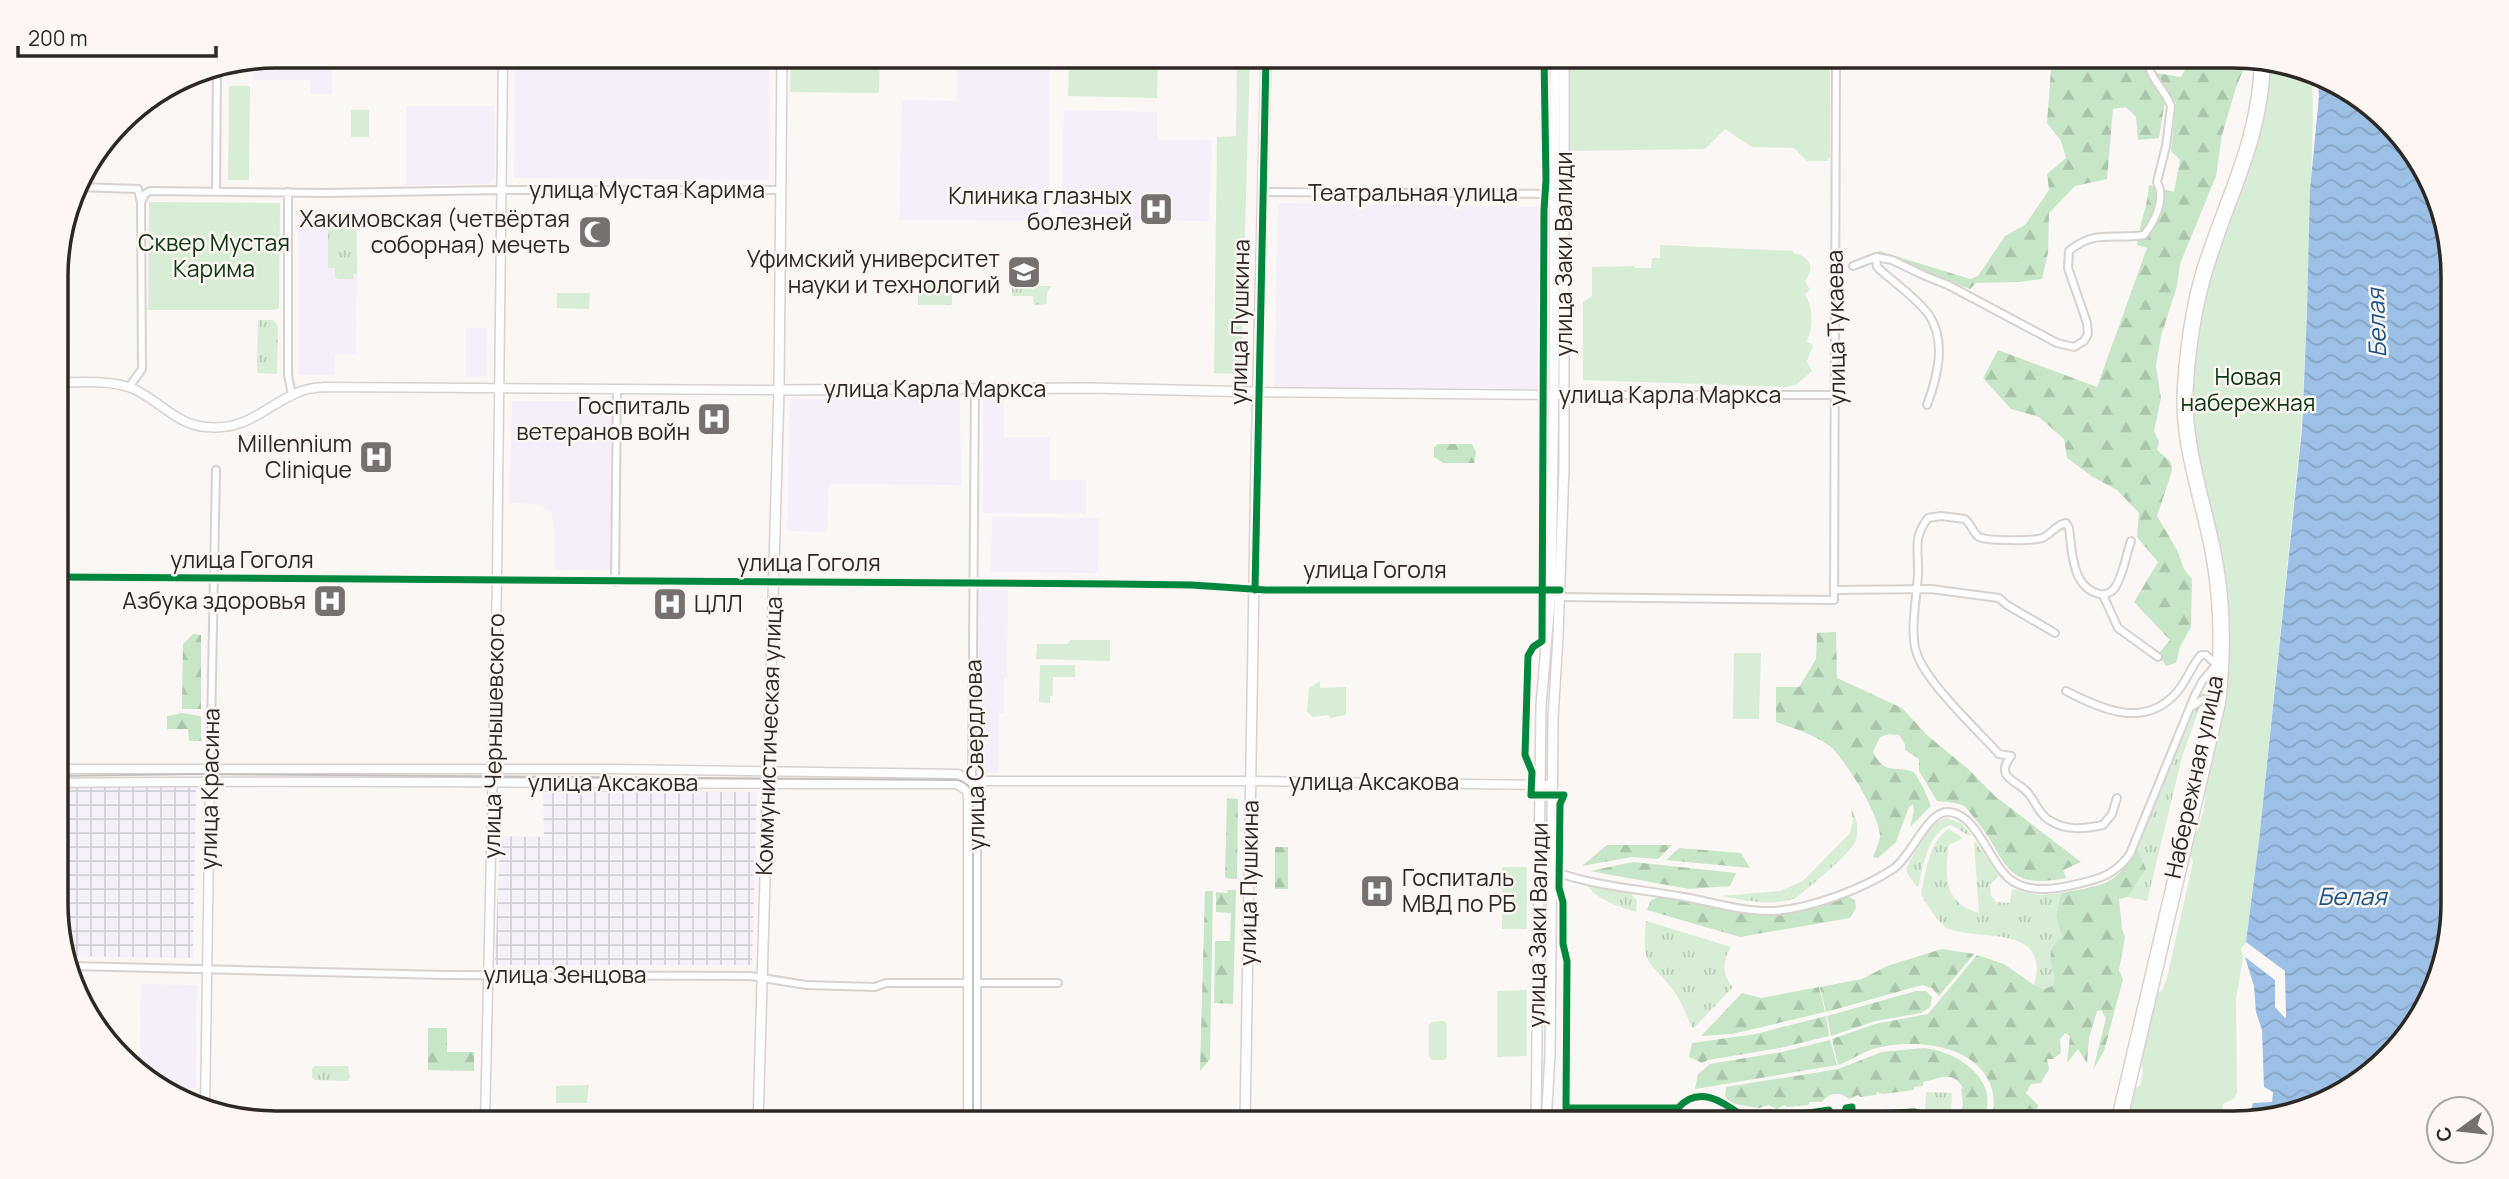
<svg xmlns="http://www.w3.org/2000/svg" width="2509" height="1179" font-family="Manrope,sans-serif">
<defs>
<pattern id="industrial-grid" width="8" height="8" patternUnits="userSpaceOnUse" patternTransform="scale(1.75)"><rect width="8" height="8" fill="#f5f0f9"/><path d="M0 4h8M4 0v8" fill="none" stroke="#d2ced5"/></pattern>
<pattern id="grass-tufts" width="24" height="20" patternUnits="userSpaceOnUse" patternTransform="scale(1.75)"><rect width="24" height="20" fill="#d7edd6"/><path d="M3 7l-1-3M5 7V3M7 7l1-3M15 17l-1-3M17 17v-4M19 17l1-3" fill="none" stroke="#b9cbb8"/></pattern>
<pattern id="forest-firs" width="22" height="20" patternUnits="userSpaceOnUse" patternTransform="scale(1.75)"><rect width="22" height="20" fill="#c7e6c7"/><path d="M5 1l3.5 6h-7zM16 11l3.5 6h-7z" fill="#abc5ab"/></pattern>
<pattern id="water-waves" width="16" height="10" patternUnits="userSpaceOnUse" patternTransform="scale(1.75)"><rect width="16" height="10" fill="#9cc0e6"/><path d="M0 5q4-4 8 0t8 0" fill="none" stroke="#87a5c5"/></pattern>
</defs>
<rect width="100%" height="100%" fill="#fbf7f5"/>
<path fill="#f6effa" d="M 277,56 L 332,56 L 332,94 L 310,94 L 310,80 L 253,80 L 254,61 Z
M 515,56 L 770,56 L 769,180 L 514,178 Z
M 958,56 L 1050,56 L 1049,221 L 899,220 L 902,100 L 957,101 Z
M 406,106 L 494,106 L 495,176 L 492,181 L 487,184 L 406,185 Z
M 1064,110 L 1157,112 L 1157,140 L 1212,140 L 1209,221 L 1061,220 Z
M 1278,203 L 1541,207 L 1543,390 L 1274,388 Z
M 358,211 L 356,354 L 335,355 L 334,375 L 299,375 L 298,212 Z
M 466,328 L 487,328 L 486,376 L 466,377 Z
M 983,398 L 1004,398 L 1004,437 L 1050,437 L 1050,480 L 1086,480 L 1086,514 L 983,513 Z
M 790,399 L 960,400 L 961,485 L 829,484 L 827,532 L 787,531 Z
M 512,401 L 611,401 L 611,570 L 555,570 L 554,525 L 551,512 L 538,504 L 509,503 Z
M 992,517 L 1099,518 L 1098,573 L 991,572 Z
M 983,590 L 1008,590 L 1007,677 L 1004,678 L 1004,713 L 999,713 L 998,773 L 983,773 L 977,768 L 978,594 Z
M 141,984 L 197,985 L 196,1088 L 168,1088 L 136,1063 L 136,1057 L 140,1054 Z"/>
<path fill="url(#industrial-grid)" d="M 58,787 L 196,787 L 193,958 L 68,956 L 58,931 Z
M 543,791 L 757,792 L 752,965 L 495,965 L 500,836 L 544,837 Z"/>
<path fill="url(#grass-tufts)" d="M 328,212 L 356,212 L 357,273 L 354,274 L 354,279 L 339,279 L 335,277 L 335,268 L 328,268 Z
M 918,284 L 952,284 L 952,305 L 918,305 Z
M 1012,286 L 1052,286 L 1047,293 L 1047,304 L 1034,305 L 1033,296 L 1012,296 Z
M 258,320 L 273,320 L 278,326 L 277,374 L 257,373 Z
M 2197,704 L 2200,706 L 2182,757 L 2147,901 L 2128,897 L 2146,869 L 2137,848 Z
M 1851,808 C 1857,818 1859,829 1856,840 C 1851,854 1809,887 1796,898 C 1771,907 1746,900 1721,896 L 1780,891 L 1803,881 L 1850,833 L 1853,821 Z
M 1947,818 L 1961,823 L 1971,835 L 1968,835 L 1951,825 C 1930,829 1922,867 1919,885 L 1917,887 L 1907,873 L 1907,867 C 1916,851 1928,822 1947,818 Z
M 1949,829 L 1963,838 L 1949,845 C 1944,875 1944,904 1979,913 L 1974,844 L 1976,842 L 1999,876 L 1990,885 L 1991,895 L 1996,902 L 2010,903 L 2012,889 L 2038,895 L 2061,893 L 2056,917 L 2062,938 L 2055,978 L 2052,986 L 2044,989 L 2034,985 C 2051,924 1981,941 1949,929 C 1938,924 1928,905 1921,895 C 1925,875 1929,840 1949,829 Z
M 1587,885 L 1629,891 L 1637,901 L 1636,912 C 1620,907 1597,900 1587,885 Z
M 1646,921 L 1731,947 C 1722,961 1722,975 1733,987 L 1693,1029 C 1687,1017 1683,1005 1676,994 C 1651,959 1641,970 1646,921 Z
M 315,1066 L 348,1066 L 350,1078 L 347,1081 L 314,1080 L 312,1077 L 312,1069 Z
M 1926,1092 L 1952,1093 L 1951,1116 L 1925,1115 Z"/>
<path fill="url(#forest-firs)" d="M 2052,56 L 2144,56 L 2143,59 L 2153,85 L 2165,100 L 2159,138 L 2138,140 L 2136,117 L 2126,107 L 2113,109 L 2107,179 L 2075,186 L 2049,213 L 2048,253 L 2042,279 L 2019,282 L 1976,283 L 1970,289 L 1876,256 L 1879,251 L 1970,279 L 1978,276 L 2005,236 L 2025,225 L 2049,190 L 2047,174 L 2066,158 L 2061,141 L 2047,123 Z
M 2232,56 L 2247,59 L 2235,91 L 2222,135 L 2216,176 L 2180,264 L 2177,286 L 2161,336 L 2156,366 L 2161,398 L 2154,431 L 2159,442 L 2157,450 L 2171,462 L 2172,471 L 2157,516 L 2177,550 L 2184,569 L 2192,579 L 2191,627 L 2180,647 L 2176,663 L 2166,666 L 2158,654 L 2170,640 L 2134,602 L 2158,562 L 2137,537 L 2139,513 L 2117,490 L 2093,477 L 2067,458 L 2064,439 L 2039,417 L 2011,409 L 1983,378 L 1998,350 L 2097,387 L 2147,248 L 2137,245 C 2139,224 2148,206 2149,185 L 2174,192 L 2180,160 L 2171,151 L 2176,103 L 2156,73 L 2181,77 L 2188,65 L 2231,67 Z
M 1438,444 L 1472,444 L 1476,452 L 1474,463 L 1443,463 L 1434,457 L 1434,447 Z
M 1836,632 L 1837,678 L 1902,708 L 1928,736 L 1967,768 L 1995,796 L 2081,862 L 2063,870 L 2066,878 C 2000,891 2009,859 1975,819 C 1972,815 1968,809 1964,806 C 1957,802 1945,802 1937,801 L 1919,771 L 1919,759 L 1905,750 L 1905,744 L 1899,735 L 1889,734 L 1880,737 L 1873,752 C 1885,776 1894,765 1914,772 L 1924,789 L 1931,806 L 1910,827 L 1914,811 L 1913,804 L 1909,807 L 1896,842 L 1878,858 L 1873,857 C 1875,851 1880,842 1880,836 C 1880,816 1848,765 1834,750 C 1822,737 1793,728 1776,722 L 1776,687 L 1799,687 L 1816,659 L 1817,633 Z
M 193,634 L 201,635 L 201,709 L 182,709 L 183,644 Z
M 182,713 L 201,716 L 201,741 L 189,741 L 188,729 L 167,729 L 167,716 Z
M 1227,798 L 1238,799 L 1237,879 L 1225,878 Z
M 1607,845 L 1672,845 L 1658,859 L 1632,857 L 1582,866 Z
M 1275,847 L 1288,847 L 1288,889 L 1275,889 Z
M 1679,848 L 1741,853 L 1750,868 L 1666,860 Z
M 2137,848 L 2146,869 L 2128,897 L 2119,899 L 2122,929 L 2125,937 L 2119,970 L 2123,979 L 2104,1051 L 2093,1070 L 2106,1018 L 2101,1010 L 2097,1011 L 2089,1038 L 2087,1063 L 2078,1049 L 2067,1063 L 2070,1036 L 2065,1033 L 2060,1039 L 2061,1053 L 2053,1059 L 2047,1059 L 2049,1069 L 2041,1083 L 2031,1084 L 2026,1093 L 2038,1105 L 2037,1111 L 2027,1123 L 1988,1123 C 1997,1108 1995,1091 1986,1076 C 1965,1042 1908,1039 1873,1049 C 1860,1053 1850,1061 1838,1065 L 1832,1039 L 1875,1024 L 1928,1014 L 1977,955 L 2004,964 L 2034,985 L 2044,989 L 2052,986 L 2055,978 C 2050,961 2046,949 2062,937 L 2056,917 L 2061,893 C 2102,885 2116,887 2137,848 Z
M 1633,862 L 1736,873 L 1730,886 L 1689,889 L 1590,871 Z
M 1228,890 L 1236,890 L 1233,1004 L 1214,1003 L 1215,941 L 1230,941 L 1231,913 L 1216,912 L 1216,892 L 1227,893 Z
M 1205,891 L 1213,891 L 1210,1059 L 1200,1071 Z
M 1660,897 L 1751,914 L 1773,916 L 1794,913 L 1849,897 L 1855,900 L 1856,908 L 1850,918 L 1740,937 L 1647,910 L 1651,900 Z
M 1942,949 L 1974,954 L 1939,996 L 1932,988 L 1922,985 L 1826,1012 L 1820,987 L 1862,979 L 1887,966 Z
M 1819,987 L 1825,1012 L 1732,1034 L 1701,1036 L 1742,993 L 1761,998 Z
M 1916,991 L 1926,991 L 1932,997 L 1930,1007 L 1921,1013 L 1875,1021 L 1831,1036 L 1827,1016 Z
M 1826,1016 L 1829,1036 L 1780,1048 L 1708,1060 L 1702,1063 L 1689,1057 L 1692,1043 L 1756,1034 Z
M 428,1028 L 447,1028 L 447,1052 L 474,1052 L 474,1071 L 428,1070 Z
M 1830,1040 L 1837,1065 L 1695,1089 L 1698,1074 L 1710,1064 L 1782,1052 Z
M 1924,1048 C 1959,1051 2006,1084 1980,1123 L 1959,1123 L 1963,1104 L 1961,1089 L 1963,1088 C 1952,1069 1940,1079 1923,1082 L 1923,1086 L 1914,1087 L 1914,1090 L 1883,1094 L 1877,1092 L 1876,1095 L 1860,1097 L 1858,1095 L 1849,1099 C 1840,1091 1829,1092 1822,1102 L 1810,1102 L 1808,1105 L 1787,1107 L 1784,1105 L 1777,1109 L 1769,1105 L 1759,1108 L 1729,1103 L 1725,1096 L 1726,1087 L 1838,1069 L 1882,1052 Z"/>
<path fill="#d7edd6" d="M 791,56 L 880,56 L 879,93 L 790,92 Z
M 1059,56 L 1158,56 L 1157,98 L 1068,96 L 1069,65 L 1059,64 Z
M 1237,56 L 1250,56 L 1241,374 L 1214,373 L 1217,137 L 1236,136 Z
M 1567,56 L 1830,56 L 1830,157 L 1827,161 L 1807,161 L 1794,148 L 1752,147 L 1725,129 L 1705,149 L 1566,151 Z
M 2269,63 L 2312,72 L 2313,118 L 2307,312 L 2301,430 L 2259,841 L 2246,942 L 2241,949 L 2243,957 L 2236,999 L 2237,1092 L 2235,1098 L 2223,1104 L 2221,1123 L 2125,1123 L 2133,1090 L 2141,1085 L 2143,1070 L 2140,1061 L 2156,994 L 2162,991 L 2167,978 L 2193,862 C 2186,848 2196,837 2200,823 C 2204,810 2206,797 2206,783 C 2224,708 2237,645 2223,568 C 2213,508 2189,448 2192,386 C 2195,344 2202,301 2215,261 C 2222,238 2233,215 2242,192 C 2257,150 2268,108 2269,63 Z
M 229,86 L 250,86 L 249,180 L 228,180 Z
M 351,110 L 369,110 L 369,137 L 351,137 Z
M 149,202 L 280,203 L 279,308 L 274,310 L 148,310 Z
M 1660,245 L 1793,251 L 1793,253 C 1809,256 1816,267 1805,281 L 1810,290 L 1805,294 C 1814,311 1813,324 1807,342 L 1813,345 L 1807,361 L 1812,371 L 1796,385 L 1785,387 L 1583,380 L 1583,302 L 1592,296 L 1592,267 L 1635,266 L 1635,268 L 1651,268 L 1652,258 L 1660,258 Z
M 557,293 L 590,293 L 589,309 L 557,308 Z
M 1070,640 L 1110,640 L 1110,661 L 1036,659 L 1037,644 L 1068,644 Z
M 1734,653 L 1761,653 L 1759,719 L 1733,719 Z
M 1040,665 L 1075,665 L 1075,677 L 1053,677 L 1053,696 L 1050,696 L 1050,703 L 1039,702 Z
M 1320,681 L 1320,688 L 1346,687 L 1346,715 L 1331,718 L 1328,715 L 1313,717 L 1307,712 L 1309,688 Z
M 1502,867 L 1527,867 L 1527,929 L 1502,929 Z
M 1527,990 L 1527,1056 L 1497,1057 L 1497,991 Z
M 1444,1021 L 1447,1024 L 1447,1057 L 1444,1060 L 1431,1060 L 1429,1056 L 1429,1025 L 1432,1022 Z
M 589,1085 L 587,1103 L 556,1103 L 556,1086 Z"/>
<path fill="url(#water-waves)" d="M 2317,73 L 2408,143 L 2451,248 L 2453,903 L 2436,987 L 2398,1047 L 2355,1086 L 2245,1123 L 2244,1116 L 2247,1110 L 2251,1110 L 2253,1103 L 2272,1102 L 2273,1092 L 2264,1087 L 2262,1030 L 2256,1012 L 2254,986 L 2245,957 L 2275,980 L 2275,1007 L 2285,1018 L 2286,1017 L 2285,971 L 2246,942 L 2259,841 L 2302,429 L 2307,312 L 2310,190 L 2319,96 Z"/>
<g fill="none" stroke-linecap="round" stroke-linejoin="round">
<g stroke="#d7d2cf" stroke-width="10">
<path id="minor" d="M 77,187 L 138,189 L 141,203 L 142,369 L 129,387
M 216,191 L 217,68
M 288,192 L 288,375 L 292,395
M 1262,192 L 1558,194
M 141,203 L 145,194 L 150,191 L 325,193 L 501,190 L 781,190
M 1876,257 L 1877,267 C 1893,282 1916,297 1929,315 C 1947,342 1937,378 1927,405
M 1853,266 L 1876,257 L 1892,260 L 1923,275 L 1948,285 L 2057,343 L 2074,347 L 2084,341 L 2088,334 L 2087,323 L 2068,268 L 2069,251 C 2095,229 2113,240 2144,235 C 2155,221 2166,199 2157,182 L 2166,146 L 2171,106 C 2165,89 2146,76 2148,56
M 975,388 L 972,781 L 977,798 L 977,1123
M 1564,395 L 1835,395
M 57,577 L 1116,584 L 1192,585 L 1266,590 L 1553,590
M 615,582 L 617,389
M 1836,590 L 1931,589 L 1999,598 L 2007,605 L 2055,633
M 2103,595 L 2118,628 L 2158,657
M 1559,597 L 1834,600 L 1836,56
M 2066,691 C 2103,710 2145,729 2177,692 C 2187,681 2191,666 2201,655 L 2206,655 L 2216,664
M 2193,706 L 2203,699 L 2217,702
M 210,781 L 216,470
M 2117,798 L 2112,814 L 2103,825 C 2084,829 2066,831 2049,820 C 2037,813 2035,798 2025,790 C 2019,784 2006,779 2005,771 C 2004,765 2008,760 2011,756 L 1999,754 C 1978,731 1926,682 1917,654 C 1909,633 1917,597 1918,574 C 1919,550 1912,539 1928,518 L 1941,516 L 1965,519 C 1971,524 1973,533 1979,537 C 1986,541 2034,541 2042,538 C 2051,535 2055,525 2066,523 L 2069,528 C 2072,549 2071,588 2100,594 C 2108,595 2114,591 2117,584 C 2124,571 2126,555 2131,541
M 1539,865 C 1581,885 1632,888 1678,896 C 1709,901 1742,912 1773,911 C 1809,909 1863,889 1893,869 C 1911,857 1926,814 1946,812 C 1978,810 1990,869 2014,882 C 2033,893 2057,889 2077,884 C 2100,879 2116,874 2130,854 L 2195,695 L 2203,680 L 2217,664
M 72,966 L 446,975 L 750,976 L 806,985 L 875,987 L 886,983 L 1058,983"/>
</g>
<g stroke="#d7d2cf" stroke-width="11">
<path id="tertiary" d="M 57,382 C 82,383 113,379 136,390 C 160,402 178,425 206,427 C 249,431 264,406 299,392 C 307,388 316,388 325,387 L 779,390
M 1257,392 L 1558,395
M 58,769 L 615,769 L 891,773 L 958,774 L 972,781
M 58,783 C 358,779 657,785 957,784 L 985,781 L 1251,781 L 1553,785
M 957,784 L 967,791 L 968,798 L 968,1123
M 205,1109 L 210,781
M 485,1123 L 497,580 L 503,56
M 2115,1123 L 2214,702 C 2220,650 2219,599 2209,548 C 2198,493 2178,442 2182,386 C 2185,342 2191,297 2206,255 C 2229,187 2257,135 2259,61
M 2122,1123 L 2221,703 C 2227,650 2227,598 2215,545 C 2203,490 2185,438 2189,382 C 2192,341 2198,301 2211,262 C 2233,191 2263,141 2266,63"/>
</g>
<g stroke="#d7d2cf" stroke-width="12">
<path id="secondary" d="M 779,390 L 1090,388 L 1257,392
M 758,1123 L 779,390 L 782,56
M 1245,1123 L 1256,461 L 1266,56
M 1536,1123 L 1541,705 L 1551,590 L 1554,383 L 1555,56
M 1546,1123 L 1550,1055 L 1553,719 L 1558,636 L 1564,467 L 1564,56"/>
</g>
<use href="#minor" stroke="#fefefe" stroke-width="6"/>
<use href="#tertiary" stroke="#fefefe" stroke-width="8"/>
<use href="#secondary" stroke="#fefefe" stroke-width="9"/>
<path stroke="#c2c1bf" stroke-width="2" d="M 58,776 L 200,774 L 958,780 C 970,784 971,789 973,801 L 973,1123"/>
<g stroke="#fdf6f3" stroke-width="11">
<path id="cycleway" d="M 1544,56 L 1546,180 L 1544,210 L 1542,641 L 1533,647 L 1528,656 L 1525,755 L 1532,772 L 1531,795 L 1564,795 L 1560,804 L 1559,888 L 1563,902 L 1563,944 L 1567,961 L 1566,1108 L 1678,1108 C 1698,1085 1722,1101 1741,1115 L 1771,1113 L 1774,1118 L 1829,1110 L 1833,1117 L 1839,1119 L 1845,1114 L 1846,1108 L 1852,1107 L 1852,1115 L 1914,1112 L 1948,1121
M 57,577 L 1116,584 L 1192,585 L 1266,590 L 1560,590
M 1255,590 L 1266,56"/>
</g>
<use href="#cycleway" stroke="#00873e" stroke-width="7"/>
</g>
<defs>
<g id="hospital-square" transform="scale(1.75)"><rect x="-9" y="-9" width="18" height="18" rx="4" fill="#76706e" stroke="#fdf6f3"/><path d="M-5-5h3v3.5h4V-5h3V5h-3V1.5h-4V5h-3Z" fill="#fff"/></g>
<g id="mosque-square" transform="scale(1.75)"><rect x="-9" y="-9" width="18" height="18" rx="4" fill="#76706e" stroke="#fdf6f3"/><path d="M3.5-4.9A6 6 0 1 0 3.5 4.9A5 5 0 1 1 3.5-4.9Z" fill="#fff"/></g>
<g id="university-square" transform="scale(1.75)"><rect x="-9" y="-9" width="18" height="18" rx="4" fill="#76706e" stroke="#fdf6f3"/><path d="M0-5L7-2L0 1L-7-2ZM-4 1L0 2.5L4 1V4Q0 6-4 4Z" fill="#fff"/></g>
</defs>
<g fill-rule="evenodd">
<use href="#hospital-square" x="1156" y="209"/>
<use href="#mosque-square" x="595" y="232"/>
<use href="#university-square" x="1024" y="272"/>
<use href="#hospital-square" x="714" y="419"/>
<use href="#hospital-square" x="376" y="457"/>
<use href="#hospital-square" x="330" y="601"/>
<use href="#hospital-square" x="670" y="604"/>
<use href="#hospital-square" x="1377" y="891"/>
</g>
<g text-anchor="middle" stroke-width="5" stroke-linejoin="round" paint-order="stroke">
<g font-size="23" fill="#2e2825" stroke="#fdf6f3">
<text x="647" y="198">улица Мустая Карима</text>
<text x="1413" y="201">Театральная улица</text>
<text transform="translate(1564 254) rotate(-90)" y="8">улица Заки Валиди</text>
<text transform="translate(1240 322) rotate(-89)" y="8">улица Пушкина</text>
<text transform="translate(1836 328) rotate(-91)" y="8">улица Тукаева</text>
<text x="935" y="397">улица Карла Маркса</text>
<text x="1670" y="403">улица Карла Маркса</text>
<text x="242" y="568">улица Гоголя</text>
<text x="809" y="571">улица Гоголя</text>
<text x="1375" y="578">улица Гоголя</text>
<text transform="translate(494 736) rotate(-89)" y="8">улица Чернышевского</text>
<text transform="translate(769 736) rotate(-88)" y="8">Коммунистическая улица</text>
<text transform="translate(975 755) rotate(-91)" y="8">улица Свердлова</text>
<text transform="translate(2194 777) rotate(-78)" y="8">Набережная улица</text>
<text x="1374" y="790">улица Аксакова</text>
<text x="613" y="791">улица Аксакова</text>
<text transform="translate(210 789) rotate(-89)" y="8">улица Красина</text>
<text transform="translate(1249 883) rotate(-89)" y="8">улица Пушкина</text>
<text transform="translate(1538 925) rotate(-89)" y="8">улица Заки Валиди</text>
<text x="565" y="983">улица Зенцова</text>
</g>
<g font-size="23" fill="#2e2825" stroke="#fdf6f3" text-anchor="end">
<text x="1132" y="204">Клиника глазных<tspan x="1132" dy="26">болезней</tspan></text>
<text x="570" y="227">Хакимовская (четвёртая<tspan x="570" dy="26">соборная) мечеть</tspan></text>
<text x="1000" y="267">Уфимский университет<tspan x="1000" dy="26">науки и технологий</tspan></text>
<text x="690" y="414">Госпиталь<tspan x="690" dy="26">ветеранов войн</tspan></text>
<text x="352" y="452">Millennium<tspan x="352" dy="26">Clinique</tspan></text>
<text x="306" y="609">Азбука здоровья</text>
<text x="694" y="612" text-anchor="start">ЦЛЛ</text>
<text x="1402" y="886" text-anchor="start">Госпиталь<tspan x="1402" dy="26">МВД по РБ</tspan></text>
</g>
<g font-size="23" fill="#0c3714" stroke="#fdf6f3">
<text x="214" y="251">Сквер Мустая<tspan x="214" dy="26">Карима</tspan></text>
<text x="2248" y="385">Новая<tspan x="2248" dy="26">набережная</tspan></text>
</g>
<g font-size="24" font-style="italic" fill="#1a5386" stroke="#fdf6f3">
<text transform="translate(2377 323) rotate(-92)" y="8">Белая</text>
<text x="2352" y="905">Белая</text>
</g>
</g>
<path d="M0 0H2509V1179H0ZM276 68H2233A208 208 0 0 1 2441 276V903A208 208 0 0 1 2233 1111H276A208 208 0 0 1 68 903V276A208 208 0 0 1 276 68Z" fill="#fdf6f3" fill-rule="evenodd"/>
<path fill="none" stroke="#2e2825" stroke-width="3.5" d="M276 68H2233A208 208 0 0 1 2441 276V903A208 208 0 0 1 2233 1111H276A208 208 0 0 1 68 903V276A208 208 0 0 1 276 68Z"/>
<g transform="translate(2460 1130) rotate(255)"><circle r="33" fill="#fdf6f3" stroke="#aaa4a1" stroke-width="2"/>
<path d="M0-5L12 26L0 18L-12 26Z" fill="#76706e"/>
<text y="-10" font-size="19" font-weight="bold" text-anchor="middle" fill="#2e2825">С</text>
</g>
<path d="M18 46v10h198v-10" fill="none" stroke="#2e2825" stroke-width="3.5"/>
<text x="28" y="46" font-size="21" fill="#2e2825" stroke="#fdf6f3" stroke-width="5" paint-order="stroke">200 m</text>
</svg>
